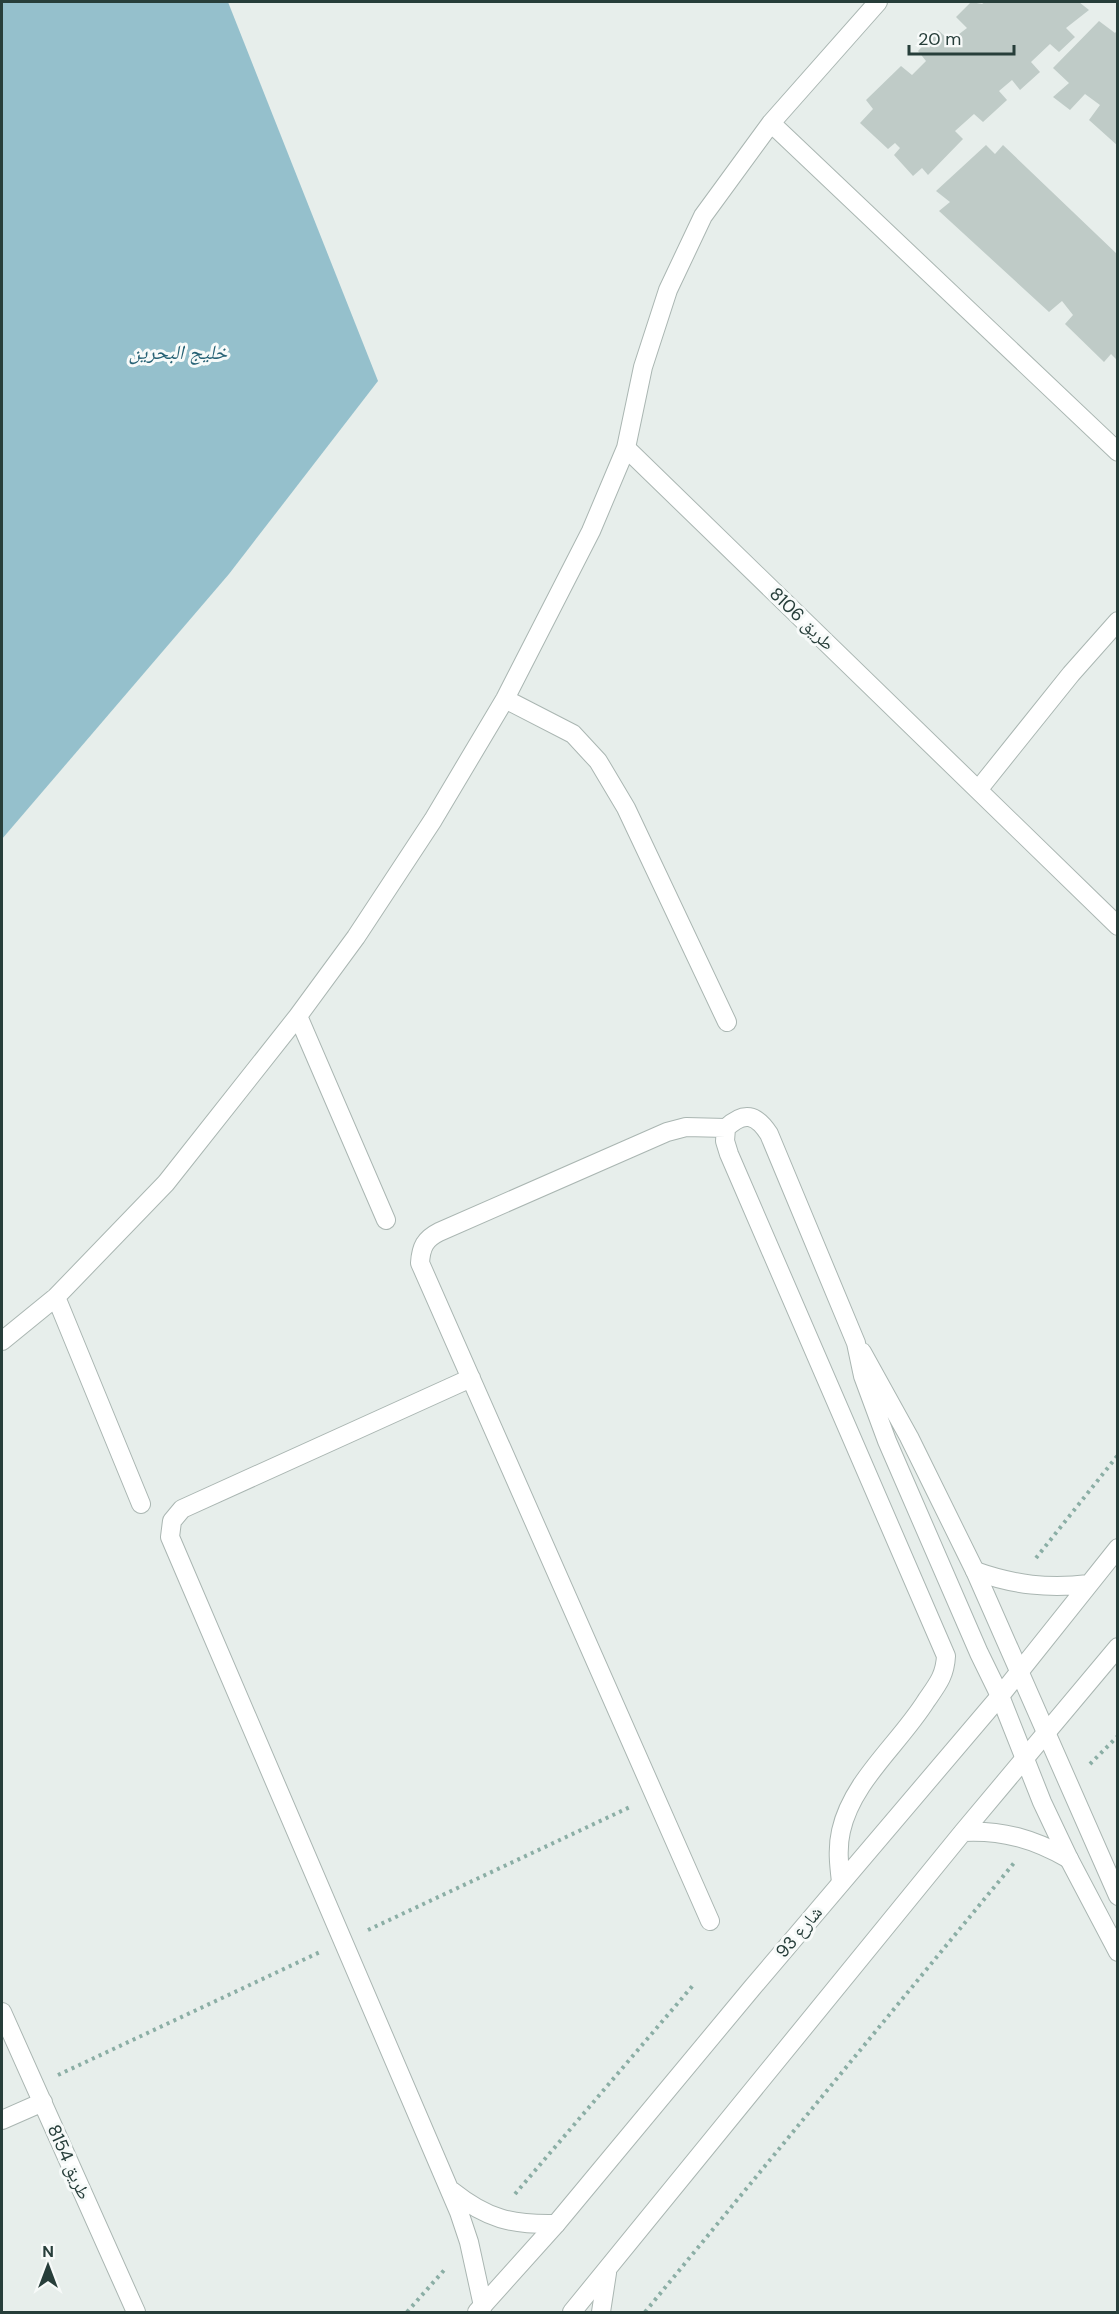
<svg xmlns="http://www.w3.org/2000/svg" width="1119" height="2314" font-family="'DM Sans','Noto Naskh Arabic',sans-serif">
<rect width="100%" height="100%" fill="#e7eeeb"/>
<path fill="#95c0cc" d="M 2,2 L 228,2 L 378,381 L 229,574 L 2,839 Z"/>
<path fill="#bfcbc7" d="M 971,2 L 982,4 L 985,2 L 1079,2 L 1089,10 L 1066,28 L 1075,37 L 1059,52 L 1050,44 L 1031,62 L 1040,72 L 1020,90 L 1012,80 L 999,91 L 1007,100 L 983,122 L 974,114 L 955,131 L 963,139 L 928,175 L 922,168 L 913,176 L 894,155 L 900,148 L 895,143 L 888,149 L 860,123 L 873,109 L 866,100 L 901,66 L 912,75 L 926,61 L 918,51 L 938,30 L 950,41 L 967,28 L 956,17 Z
M 1099,21 L 1115,33 L 1118,29 L 1118,146 L 1089,120 L 1100,105 L 1085,94 L 1070,110 L 1053,97 L 1069,83 L 1053,68 Z
M 986,145 L 995,154 L 1003,145 L 1118,255 L 1118,361 L 1111,354 L 1104,362 L 1065,324 L 1073,315 L 1062,301 L 1049,312 L 939,211 L 950,202 L 936,191 Z"/>
<g fill="none" stroke-linecap="round" stroke-linejoin="round">
<g stroke="#aab6b2" stroke-width="20">
<path id="minor" d="M 771,123 L 1118,452
M 626,448 L 1118,926
M 505,699 L 573,734 L 598,761 L 626,808 L 727,1022
M 978,790 L 1071,674 L 1118,621
M 298,1016 L 386,1220
M 56,1297 L 141,1504
M 2,1341 L 56,1297 L 166,1183 L 298,1016 L 356,937 L 433,820 L 505,699 L 591,531 L 626,448 L 643,367 L 668,290 L 703,216 L 771,123 L 878,2
M 862,1352 L 909,1437 L 975,1571 L 1118,1896
M 471,1378 L 182,1509 L 172,1521 L 170,1537 L 459,2212 L 469,2242 L 483,2306
M 841,1882 C 839,1865 837,1848 841,1831 C 852,1781 899,1744 926,1701 C 937,1685 945,1676 946,1656 L 729,1154 L 725,1141 L 726,1128 C 744,1111 756,1114 769,1134 L 856,1343 L 863,1376 L 887,1441 L 979,1653 L 1000,1696 L 1042,1802 L 1069,1859 L 1118,1952
M 710,1921 L 420,1263 C 421,1247 425,1239 439,1232 L 667,1132 L 686,1127 L 726,1128
M 2,2012 L 136,2312
M 2,2120 L 43,2102
M 452,2191 C 487,2219 512,2225 556,2224
M 601,2312 L 607,2273"/>
</g>
<g stroke="#aab6b2" stroke-width="20">
<path id="tertiary" d="M 975,1571 C 1014,1585 1049,1589 1089,1584
M 963,1832 C 1003,1830 1034,1839 1069,1859
M 477,2312 L 556,2224 L 752,1988 L 1000,1696 L 1118,1548
M 572,2312 L 963,1832 L 1118,1647"/>
</g>
<path stroke="#8baea5" stroke-width="4" stroke-dasharray="3 4.5" stroke-linecap="butt" d="M 1036,1558 L 1118,1455
M 1090,1764 L 1118,1736
M 368,1930 L 630,1807
M 58,2075 L 320,1952
M 515,2194 L 695,1983
M 407,2312 L 446,2268
M 645,2312 L 1014,1863"/>
<use href="#minor" stroke="#fff" stroke-width="18"/>
<use href="#tertiary" stroke="#fff" stroke-width="18"/>
</g>
<g text-anchor="middle" stroke-width="6" stroke-linejoin="round" paint-order="stroke">
<g font-size="18" fill="#273e3a" stroke="#f7faf9">
<text transform="translate(802 619) rotate(44)" y="6">طريق 8106</text>
<text transform="translate(799 1932) rotate(-50)" y="6">شارع 93</text>
<text transform="translate(69 2162) rotate(66)" y="6">طريق 8154</text>
</g>
<g font-size="20" font-style="italic" fill="#276275" stroke="#f7faf9">
<text x="178" y="359">خليج البحرين</text>
</g>
</g>
<rect width="1119" height="2314" fill="none" stroke="#273e3a" stroke-width="6"/>
<g transform="translate(48 2266)" stroke="#f7faf9" stroke-width="4.5" paint-order="stroke">
<path d="M0-4.5L10 22L0 15L-10 22Z" fill="#273e3a"/>
<text y="-9" font-size="16" font-weight="bold" text-anchor="middle" fill="#273e3a">N</text>
</g>
<path d="M909 45v9h105v-9" fill="none" stroke="#273e3a" stroke-width="3"/>
<text x="918" y="45" font-size="18" fill="#273e3a" stroke="#f7faf9" stroke-width="4.5" paint-order="stroke">20 m</text>
</svg>
